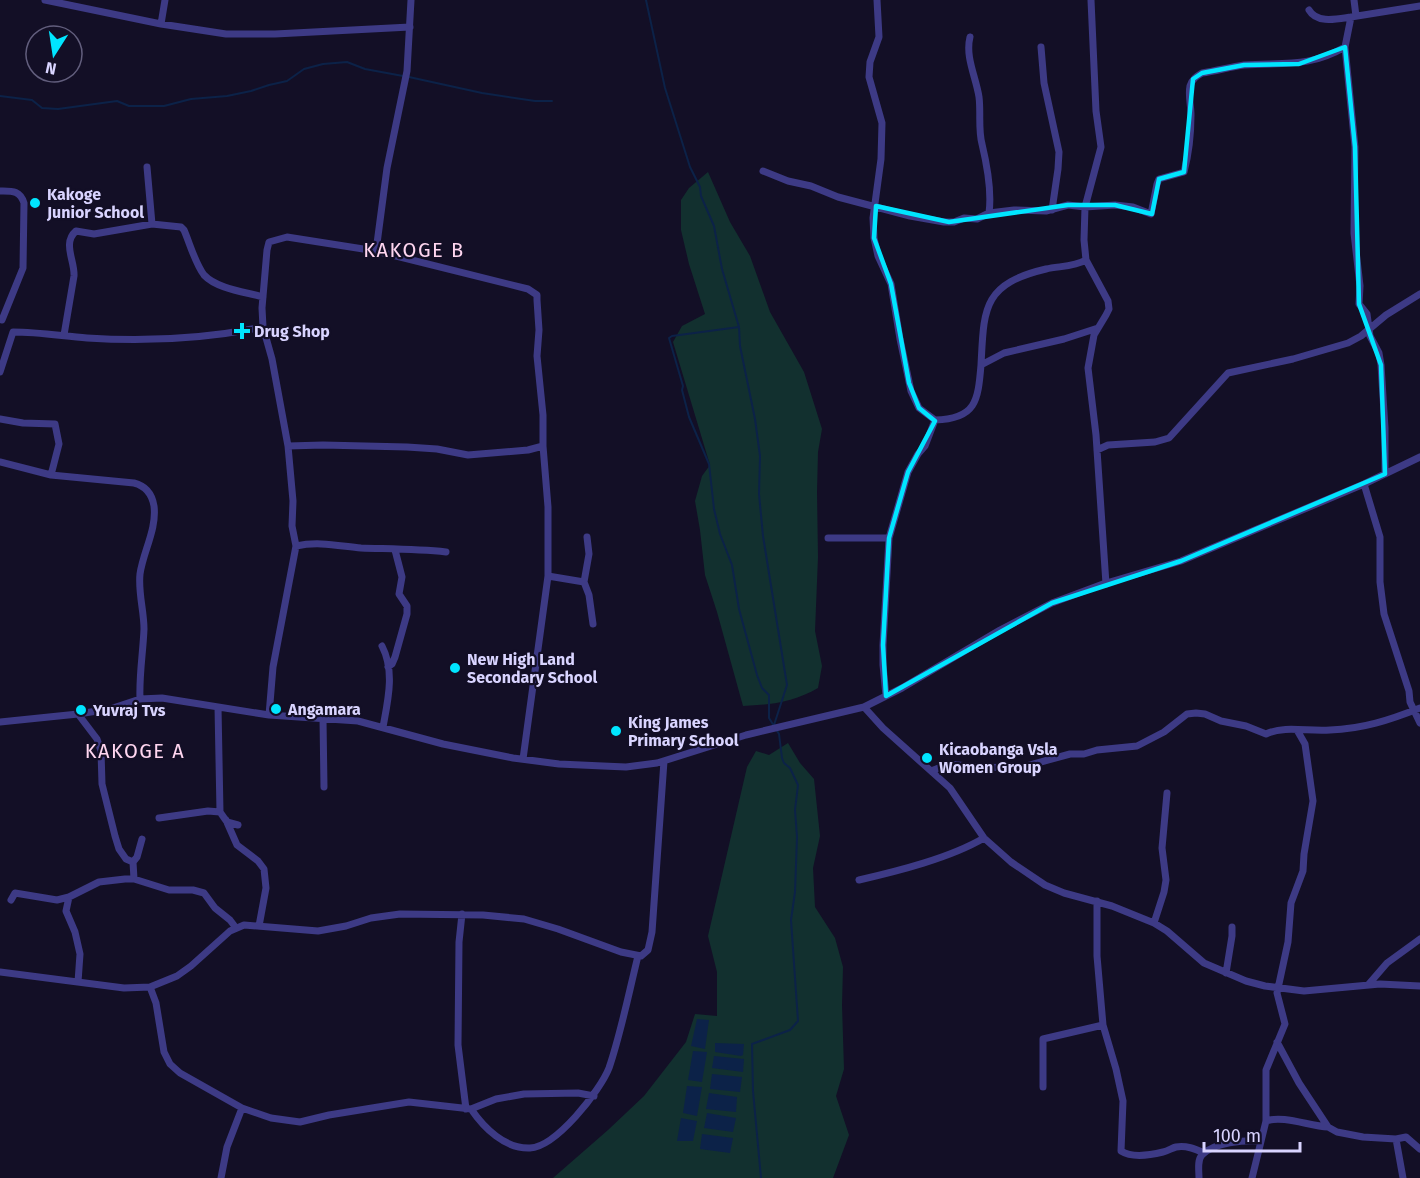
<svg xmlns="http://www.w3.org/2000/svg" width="1420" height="1178" font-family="'Fira Sans',sans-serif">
<rect width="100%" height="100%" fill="#130f26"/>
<path fill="#12302f" d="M 708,172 L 730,222 L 750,256 L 770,312 L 804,372 L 822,429 L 818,452 L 817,492 L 818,557 L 815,631 L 822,666 L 818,688 C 794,702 770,705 743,706 L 717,612 L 705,575 L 700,530 L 695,501 L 702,476 L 710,465 L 673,342 L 682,326 L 705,314 L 689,264 L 681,230 L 681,200 L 689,188 Z
M 788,743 L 800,763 L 814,779 L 820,836 L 813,868 L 815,907 L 835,938 L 843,967 L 842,1005 L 844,1069 L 836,1096 L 849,1135 L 833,1178 L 553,1178 L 608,1130 L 644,1096 L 686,1042 L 695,1014 L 717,1016 L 717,972 L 708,936 L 747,767 L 756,751 L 769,755 Z"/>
<path fill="#0c2248" d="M 697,1019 L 709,1020 L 705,1049 L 691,1046 Z
M 715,1043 L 744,1044 L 743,1055 L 741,1056 L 715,1052 Z
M 693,1051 L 707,1052 L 702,1082 L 688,1080 Z
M 714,1056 L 744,1059 L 743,1072 L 712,1068 Z
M 712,1074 L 742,1077 L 740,1092 L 710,1089 Z
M 687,1086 L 702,1087 L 697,1116 L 683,1113 Z
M 709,1093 L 737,1097 L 736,1112 L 706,1109 Z
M 707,1113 L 736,1118 L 733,1132 L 704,1128 Z
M 681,1118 L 697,1121 L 693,1141 L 677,1141 Z
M 702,1134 L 733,1138 L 730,1153 L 700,1149 Z"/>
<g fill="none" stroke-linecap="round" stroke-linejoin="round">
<path stroke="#0c2248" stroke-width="2" d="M 646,0 L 665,88 L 690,167 L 700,187 L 701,196 L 714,226 L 722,269 L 739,327 L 672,336 L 669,338 L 683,386 L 682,390 L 689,417 L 709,464 L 714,509 L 720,534 L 732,565 L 739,609 L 757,675 L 762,688 L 769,695 L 769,718 L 779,734 L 782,758 L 784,763 L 790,768 L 798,785 L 795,810 L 797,837 L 795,892 L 791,920 L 798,1021 L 790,1030 L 752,1044 L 753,1091 L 761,1178
M 409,77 L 482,93 L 535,101 L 552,101
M 0,96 L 32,100 L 42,108 L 58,109 L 117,101 L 129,106 L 164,106 L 191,99 L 227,96 L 251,91 L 269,85 L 287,81 L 304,69 L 323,64 L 347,62 L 365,69 L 403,76
M 739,327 L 740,346 L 755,419 L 760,456 L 759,494 L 763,536 L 787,685 L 774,725"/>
<path stroke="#3d3a85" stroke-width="7" d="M 45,0 L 161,24 L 226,34 L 275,34 L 410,27
M 877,0 L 879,37 L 870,62 L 869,77 L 882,123 L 881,159 L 873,218 L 874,238 L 878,256 L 891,284 L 900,339 L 911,391 L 919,408 L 935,420 L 925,446 L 918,454 L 908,472 L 889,538 L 883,645 L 883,665 L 886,696
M 1091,0 L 1096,111 L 1101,147 L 1085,207 L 1084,240 L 1086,260 L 1108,301 L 1109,309 L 1106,315 L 1094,335 L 1088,368 L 1096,435 L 1106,584
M 1354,0 L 1356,16
M 1309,10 C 1317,24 1337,19 1351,17
M 161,24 L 165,0
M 970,37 C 965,57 976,77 979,97 C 981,112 978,129 982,144 C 987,165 992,191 989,213
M 1041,47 L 1044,83 L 1059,152 L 1058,169 L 1052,210
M 1345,47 L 1355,147 L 1354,233 L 1360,286 L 1359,304 L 1367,314 L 1370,336 L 1379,353 L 1381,365 L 1385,428 L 1385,474
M 147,167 L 152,224
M 763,171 L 788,181 L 811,186 L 838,197 L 910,216 L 944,222 L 954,222 L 964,218 L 977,219 L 989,213 L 1014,210 L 1046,211 L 1068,205 L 1085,207 L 1115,205 L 1133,207 L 1151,214 L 1157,184 L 1159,179 L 1184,172 C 1189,153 1191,134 1191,115 C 1191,105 1188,96 1190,86 C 1192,79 1197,76 1202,73 C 1216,71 1230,67 1244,65 C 1283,62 1309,68 1345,47 L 1351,17 L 1420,6
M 0,191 C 12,191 20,190 24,203 L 23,268 L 2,320
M 376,251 L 387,168 L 407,71 L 411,0
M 263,327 L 272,359 L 288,446 L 293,501 L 292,526 L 296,546 L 273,667 L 269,715
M 64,335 L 74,276 C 75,261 62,243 76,231 L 94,234 L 152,224 L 181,227 L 184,230 C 190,244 195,263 204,275 C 217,289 246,292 263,297
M 981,365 C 984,309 982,284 1046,269 C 1059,266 1074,267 1086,260
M 0,372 L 13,332 C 38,332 62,336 87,338 C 147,342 204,339 263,327 L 262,308 L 267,250 L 269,242 L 287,237 L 376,251 L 528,289 L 537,295 L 537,300 L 539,330 L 537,356 L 543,415 L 543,446 L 548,507 L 548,576 L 523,759
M 0,419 L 23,423 L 55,424 L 59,444 L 51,475
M 935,420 C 976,419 978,401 981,365 L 1004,353 L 1064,339 L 1098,328
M 288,446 L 323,445 L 407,447 L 437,449 L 468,455 L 528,450 L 543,446
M 1097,450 L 1108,445 L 1155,442 L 1169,438 L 1228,373 L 1293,359 L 1348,343 L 1361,336 L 1386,315 L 1420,294
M 0,462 L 51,475 L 134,483 C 146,486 152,494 154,506 C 157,529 143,552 140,574 C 138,592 144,611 144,629 C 143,653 139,675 140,699
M 1364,484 L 1380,537 L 1380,582 L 1384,614 L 1409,691 L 1410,702 L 1420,723
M 828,538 L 889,538
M 296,546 C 319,541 339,546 361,548 C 390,549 418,549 446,552
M 548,576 L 584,582 L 589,595 L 593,624
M 584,582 L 589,554 L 587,537
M 382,646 C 395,671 388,700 383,727
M 388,667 L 392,664 L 395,657 L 407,614 L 407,606 L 399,594 L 402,577 L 395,550
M 218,707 L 220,812 L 227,822 L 238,825
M 864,707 L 883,728 L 950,788 L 984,838 L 1011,862 L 1045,885 L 1064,893 L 1112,906 L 1154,923 L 1167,931 L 1204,963 L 1246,981 L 1265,986 L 1304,991 L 1380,984 L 1420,986
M 78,714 L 97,739 L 101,751 L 102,784 L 115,836 L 119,849 L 126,859 L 133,862
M 323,719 L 324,787
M 0,722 L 78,714 L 110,709 L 140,699 L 162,698 L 269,715 L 358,721 L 443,744 L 513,758 L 559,764 L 603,766 L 626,767 L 657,763 L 746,735 L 864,707 L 902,688 L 1000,630 L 1052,603 L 1103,584 L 1181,561 L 1364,484 L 1420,457
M 931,771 L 949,764 L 977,767 L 1019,768 L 1070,754 L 1084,754 L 1097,750 L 1137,746 L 1164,732 L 1187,714 L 1196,713 L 1205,714 L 1221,721 L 1246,726 L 1266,734 C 1285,725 1309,732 1330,730 C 1362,729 1390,720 1420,708
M 159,818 L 208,811 L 220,812
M 226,820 L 237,845 L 258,861 L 264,869 L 266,888 L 259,926
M 134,879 L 133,862 L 137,857 L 142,839
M 859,880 C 898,871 950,858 984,838
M 11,900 L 15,893 L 57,900 L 69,897
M 1097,901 L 1097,956 L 1103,1025 L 1116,1069 L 1123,1101 L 1121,1151 C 1132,1158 1151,1155 1163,1152 C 1168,1151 1172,1148 1176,1147 C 1186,1145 1195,1149 1204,1153
M 462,914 L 459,942 L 458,1045 L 466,1109
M 1154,923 L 1164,892 L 1166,880 L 1162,848 L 1167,793
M 0,972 L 124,988 L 150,987 L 177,976 L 191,966 L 230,931 L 244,925 L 318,931 L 346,926 L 371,918 L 400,914 L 483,915 L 524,919 L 558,929 L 621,952 L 641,956 L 648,950 L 652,932 L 664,761
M 1226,973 L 1232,936 L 1232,927
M 78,982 L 80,954 L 75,932 L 66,911 L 69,897 L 99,882 L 125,879 L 134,879 L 169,890 L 193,890 L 204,893 L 215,908 L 230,920 L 236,928
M 1368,985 L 1387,963 L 1420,939
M 150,987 L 156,1003 L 164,1052 L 170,1064 L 180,1073 L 242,1108 L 271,1118 L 300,1122 L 329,1115 L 409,1102 L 471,1109 L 496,1099 L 524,1094 L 578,1093 L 594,1096
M 1277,1042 L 1299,1083 L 1328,1127 L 1337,1132 L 1363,1137 L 1396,1139 L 1406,1137 L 1420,1149
M 1043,1087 L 1043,1039 L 1103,1025
M 471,1109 C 484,1128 505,1149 530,1148 C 556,1147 600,1091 609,1068 C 621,1033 629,992 638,956
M 1266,1121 C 1283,1115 1309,1126 1328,1127
M 1396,1139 L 1403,1178
M 221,1178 L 227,1147 L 242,1108
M 1199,1178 C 1199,1171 1197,1160 1202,1155 C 1214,1142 1244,1140 1261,1141
M 1252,1178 L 1266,1121 L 1266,1070 L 1285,1024 L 1277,993 L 1288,942 L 1291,903 L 1303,871 L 1304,854 L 1313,801 L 1305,744 L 1297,730"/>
</g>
<path fill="none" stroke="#00e5ff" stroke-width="4.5" stroke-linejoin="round" d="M 1345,47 L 1355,147 L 1359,304 L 1381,365 L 1385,474 L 1181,561 L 1052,603 L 886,696 L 883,645 L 889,538 L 908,472 L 935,421 L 919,408 L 909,383 L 891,284 L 874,238 L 876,206 L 949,222 L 1068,205 L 1115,205 L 1152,214 L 1159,179 L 1184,172 L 1193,79 L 1202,73 L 1244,65 L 1299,64 Z"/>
<g fill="#00e5ff" stroke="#130f26" stroke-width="2">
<circle cx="35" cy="203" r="6"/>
<path d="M239 322h6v6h6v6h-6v6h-6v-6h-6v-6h6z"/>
<circle cx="455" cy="668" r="6"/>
<circle cx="276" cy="709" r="6"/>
<circle cx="81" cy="710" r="6"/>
<circle cx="616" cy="731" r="6"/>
<circle cx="927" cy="758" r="6"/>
</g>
<g text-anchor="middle" stroke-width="4.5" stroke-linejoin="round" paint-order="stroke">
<g font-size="16" font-weight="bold" fill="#d9d4ff" stroke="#130f26" text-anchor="start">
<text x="47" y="200">Kakoge<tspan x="47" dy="18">Junior School</tspan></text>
<text x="254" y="337">Drug Shop</text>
<text x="467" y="665">New High Land<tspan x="467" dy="18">Secondary School</tspan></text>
<text x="288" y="715">Angamara</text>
<text x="93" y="716">Yuvraj Tvs</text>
<text x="628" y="728">King James<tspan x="628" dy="18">Primary School</tspan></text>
<text x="939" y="755">Kicaobanga Vsla<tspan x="939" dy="18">Women Group</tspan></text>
</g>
<g font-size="20" letter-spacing="1.5" fill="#ffd6f0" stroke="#130f26">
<text x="414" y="257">KAKOGE B</text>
<text x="135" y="758">KAKOGE A</text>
</g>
</g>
<g transform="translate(54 54) rotate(192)"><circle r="28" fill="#130f26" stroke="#625e7d" stroke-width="1.5"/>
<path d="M0-4.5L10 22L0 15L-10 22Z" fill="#00e5ff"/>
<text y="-9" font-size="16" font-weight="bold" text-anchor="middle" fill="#d9d4ff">N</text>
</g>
<path d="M1204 1142v9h96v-9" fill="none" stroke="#d9d4ff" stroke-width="3"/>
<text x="1213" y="1142" font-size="18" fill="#d9d4ff" stroke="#130f26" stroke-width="4.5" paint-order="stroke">100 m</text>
</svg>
